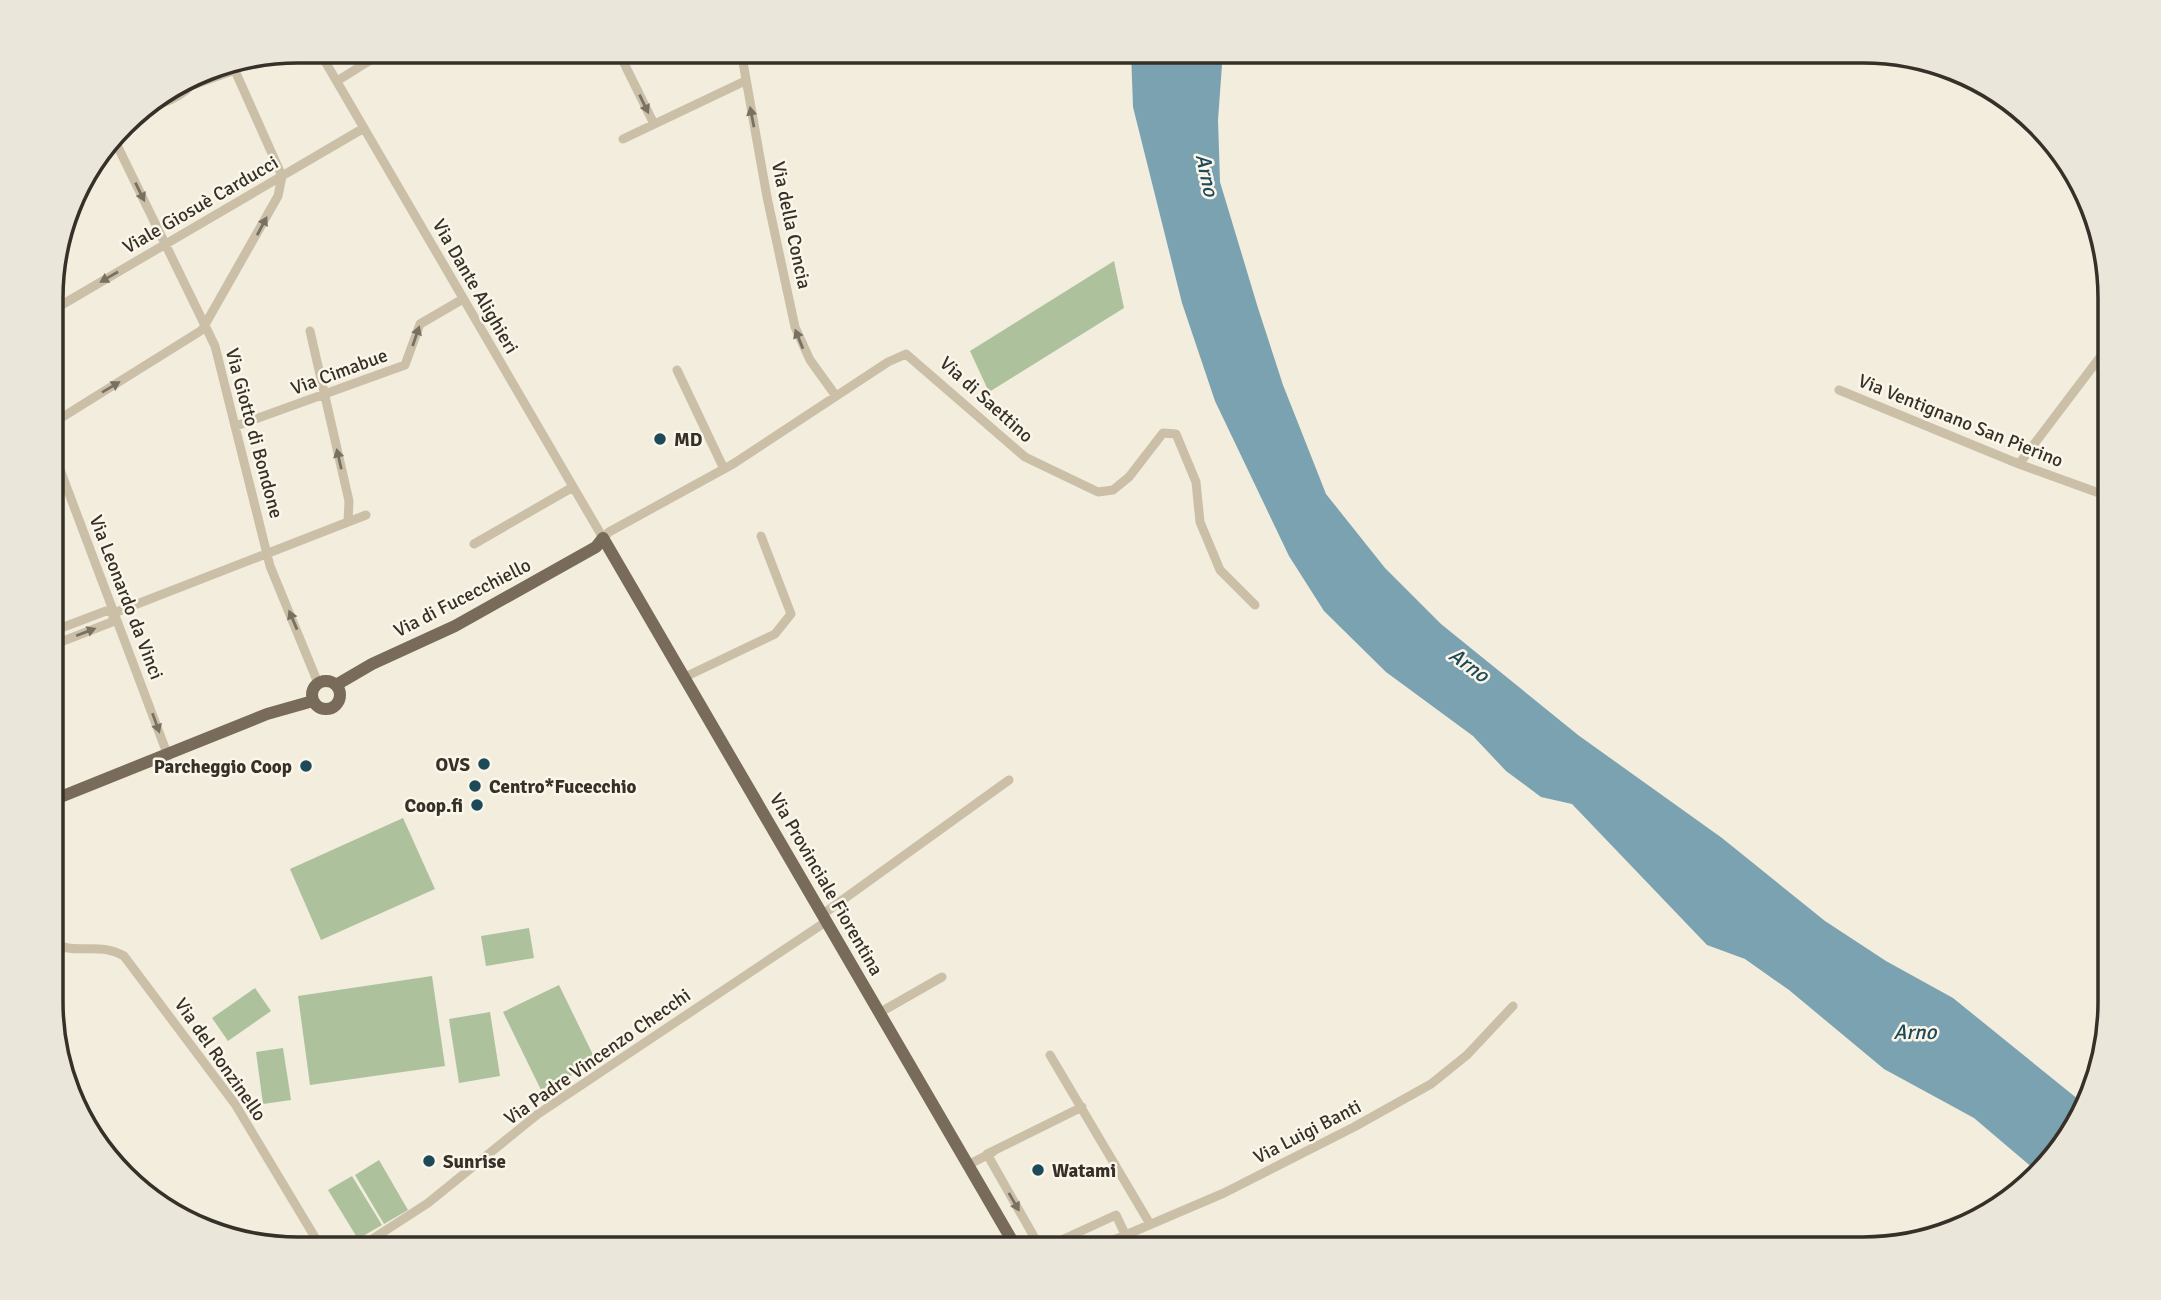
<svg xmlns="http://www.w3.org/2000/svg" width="2161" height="1300" font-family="Signika,sans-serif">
<rect width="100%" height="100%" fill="#f2eddd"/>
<path fill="#adc29c" d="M 1114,261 L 1124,308 L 989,392 L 970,351 Z
M 403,818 L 435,889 L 321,940 L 290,869 Z
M 529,928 L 534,958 L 486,966 L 481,936 Z
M 432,976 L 445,1066 L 310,1085 L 298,996 Z
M 559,985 L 597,1063 L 541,1090 L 503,1012 Z
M 255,988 L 271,1011 L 228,1041 L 212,1018 Z
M 490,1012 L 500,1076 L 459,1083 L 449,1019 Z
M 283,1048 L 291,1100 L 263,1104 L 256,1052 Z
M 379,1160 L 408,1210 L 384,1224 L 355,1175 Z
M 352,1176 L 382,1225 L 358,1239 L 328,1190 Z"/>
<path fill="#7ba2b0" d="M 1131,51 L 1223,51 L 1218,120 L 1220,182 L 1258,308 L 1283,385 L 1326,494 L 1385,568 L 1441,624 L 1578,735 L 1722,838 L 1825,921 L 1886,961 L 1953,998 L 2084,1104 L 2077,1126 L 2034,1169 L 1974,1118 L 1884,1069 L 1789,990 L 1745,959 L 1707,945 L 1572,804 L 1541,797 L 1506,771 L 1473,736 L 1386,672 L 1324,611 L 1289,556 L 1215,401 L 1182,303 L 1133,107 Z"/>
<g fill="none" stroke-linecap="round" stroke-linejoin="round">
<path stroke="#cbbfa8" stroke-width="9" d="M 319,51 L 603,538 L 609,532 L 733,464 L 888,362 L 906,354 L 1025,457 L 1098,492 L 1113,490 L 1129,477 L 1163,433 L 1176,434 L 1196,482 L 1200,522 L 1220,570 L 1255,605
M 643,51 L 623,61 L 654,124
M 741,51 L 767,197 L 795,327 L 810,360 L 836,396
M 232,64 L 282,176
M 337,81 L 385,51
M 193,85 L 235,70
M 145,106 C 170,104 190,92 203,70
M 133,115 L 150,106
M 114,139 L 215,346 L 270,566 L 318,683
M 623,139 L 745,81
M 53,310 L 364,128
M 310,331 L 349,501 L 348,521
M 677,370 L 724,469
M 1839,390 L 2019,464 L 2110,497
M 53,423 L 202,330 L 278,196 L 282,176
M 236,426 L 405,365 L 420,324 L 463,299
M 53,451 L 168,756
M 2019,464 L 2110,344
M 474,544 L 573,487
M 114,613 L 366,515
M 53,631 L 106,611 L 114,613
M 53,645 L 112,622 L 114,613
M 685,677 L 775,634 L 791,614 L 761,536
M 823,914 L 1009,780
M 53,943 C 76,956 98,941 124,956 L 235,1104 L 322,1249
M 879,1013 L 942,977
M 1050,1055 L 1150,1224
M 968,1165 L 993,1152
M 357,1249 L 428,1203 L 538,1114 L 827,921
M 1041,1249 L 987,1154 L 1082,1107
M 1042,1249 L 1116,1215 L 1125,1234
M 1093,1249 L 1224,1193 L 1354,1127 L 1431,1084 L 1467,1055 L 1513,1006"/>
<path stroke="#796b5a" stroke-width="12" d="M312 695a14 14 0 1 1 28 0a14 14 0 1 1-28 0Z
M 336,685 L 372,664 L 455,626 L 596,547 L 603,538 L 1017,1249
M 53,800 L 267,714 L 313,701"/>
</g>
<defs><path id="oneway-solid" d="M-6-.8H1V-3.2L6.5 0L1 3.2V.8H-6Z" transform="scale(1.75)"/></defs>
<g fill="#7a7062">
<use href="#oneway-solid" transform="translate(644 104) rotate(64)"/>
<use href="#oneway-solid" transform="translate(752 117) rotate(-101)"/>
<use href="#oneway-solid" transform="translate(140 192) rotate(64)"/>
<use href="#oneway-solid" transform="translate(262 226) rotate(-62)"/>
<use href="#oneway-solid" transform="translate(109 277) rotate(150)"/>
<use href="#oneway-solid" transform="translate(416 336) rotate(-71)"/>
<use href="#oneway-solid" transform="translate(799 339) rotate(-112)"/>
<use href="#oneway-solid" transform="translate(111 387) rotate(-31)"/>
<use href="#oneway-solid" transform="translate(339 459) rotate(-103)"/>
<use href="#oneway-solid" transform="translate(293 620) rotate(-113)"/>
<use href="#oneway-solid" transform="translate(86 632) rotate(-21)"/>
<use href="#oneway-solid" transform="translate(156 723) rotate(70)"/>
<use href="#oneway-solid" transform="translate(1014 1202) rotate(60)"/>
</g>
<g fill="#1e4959" stroke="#faf6e9" stroke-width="2.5">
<circle cx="660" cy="439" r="7"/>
<circle cx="484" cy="764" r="7"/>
<circle cx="306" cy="766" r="7"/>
<circle cx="475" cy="786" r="7"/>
<circle cx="477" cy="805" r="7"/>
<circle cx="429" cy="1161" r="7"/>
<circle cx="1038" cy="1170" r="7"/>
</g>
<g text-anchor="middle" stroke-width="5" stroke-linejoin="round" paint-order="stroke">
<g font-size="19" fill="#373028" stroke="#faf6e9">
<text transform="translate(200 204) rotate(-30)" y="7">Viale Giosuè Carducci</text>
<text transform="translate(792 225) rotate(78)" y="7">Via della Concia</text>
<text transform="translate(476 286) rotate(60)" y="7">Via Dante Alighieri</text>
<text transform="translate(339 371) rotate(-20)" y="7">Via Cimabue</text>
<text transform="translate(987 399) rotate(42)" y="7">Via di Saettino</text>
<text transform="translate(1961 420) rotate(22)" y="7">Via Ventignano San Pierino</text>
<text transform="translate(255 433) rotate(75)" y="7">Via Giotto di Bondone</text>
<text transform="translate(127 597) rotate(69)" y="7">Via Leonardo da Vinci</text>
<text transform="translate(462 597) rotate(-27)" y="7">Via di Fucecchiello</text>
<text transform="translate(827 884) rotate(60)" y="7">Via Provinciale Fiorentina</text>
<text transform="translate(597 1056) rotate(-35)" y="7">Via Padre Vincenzo Checchi</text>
<text transform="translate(221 1059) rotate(55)" y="7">Via del Ronzinello</text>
<text transform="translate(1307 1131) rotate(-27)" y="7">Via Luigi Banti</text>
</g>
<g font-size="19" font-weight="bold" fill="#373028" stroke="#faf6e9" text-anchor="start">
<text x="674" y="446">MD</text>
<text x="470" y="771" text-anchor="end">OVS</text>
<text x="292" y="773" text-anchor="end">Parcheggio Coop</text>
<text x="489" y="793">Centro*Fucecchio</text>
<text x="463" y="812" text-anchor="end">Coop.fi</text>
<text x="443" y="1168">Sunrise</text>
<text x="1052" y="1177">Watami</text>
</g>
<g font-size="21" font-style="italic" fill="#1e4959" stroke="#faf6e9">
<text transform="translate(1207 175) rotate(78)" y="7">Arno</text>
<text transform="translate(1469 665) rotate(36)" y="7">Arno</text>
<text x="1915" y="1039">Arno</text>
</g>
</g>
<path d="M0 0H2161V1300H0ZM298 63H1863A235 235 0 0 1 2098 298V1002A235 235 0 0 1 1863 1237H298A235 235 0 0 1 63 1002V298A235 235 0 0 1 298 63Z" fill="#eae6da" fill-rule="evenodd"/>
<path fill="none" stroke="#373028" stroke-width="3.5" d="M298 63H1863A235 235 0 0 1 2098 298V1002A235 235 0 0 1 1863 1237H298A235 235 0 0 1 63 1002V298A235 235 0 0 1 298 63Z"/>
</svg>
